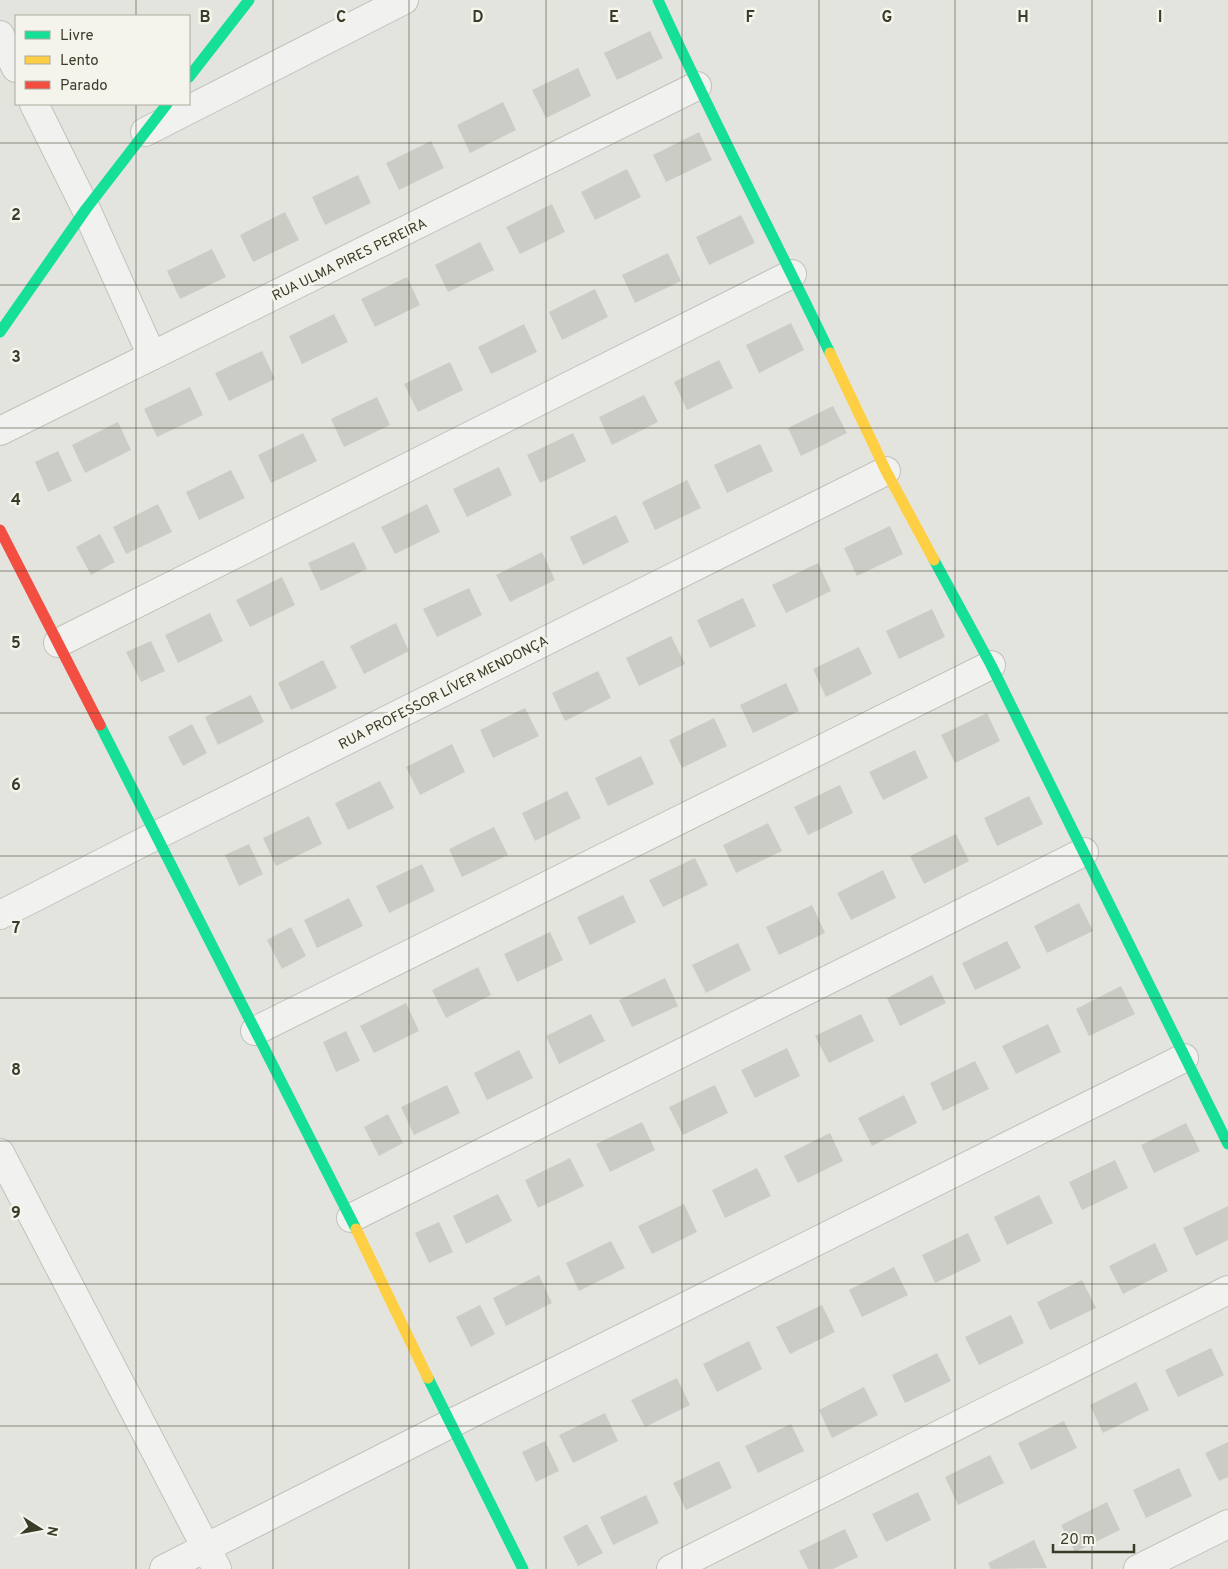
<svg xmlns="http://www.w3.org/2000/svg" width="1228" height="1569" font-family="Overpass,sans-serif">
<rect width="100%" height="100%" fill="#e4e4df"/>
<path fill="#ccccc7" d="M 650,31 L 663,58 L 617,80 L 604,53 Z
M 578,68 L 591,96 L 546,118 L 532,90 Z
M 503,102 L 516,130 L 470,153 L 457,125 Z
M 699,132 L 712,160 L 666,182 L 653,155 Z
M 431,141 L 444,168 L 399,190 L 386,163 Z
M 627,169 L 641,197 L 595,220 L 581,192 Z
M 358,175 L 371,203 L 325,225 L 312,197 Z
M 552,204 L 565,232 L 520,254 L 506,227 Z
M 285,212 L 299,240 L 253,262 L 240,235 Z
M 741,215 L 755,243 L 709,265 L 696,237 Z
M 480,242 L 494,270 L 448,292 L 435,265 Z
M 212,249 L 226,277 L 180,299 L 167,271 Z
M 668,253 L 681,281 L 635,303 L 622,275 Z
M 407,277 L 420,305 L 375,327 L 361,299 Z
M 595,289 L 608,317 L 562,340 L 549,312 Z
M 334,314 L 348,342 L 302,364 L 289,336 Z
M 791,323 L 804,350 L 759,373 L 746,345 Z
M 524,324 L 537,352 L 491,374 L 478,347 Z
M 262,351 L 275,379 L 229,401 L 215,373 Z
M 719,360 L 733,388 L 687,410 L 674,382 Z
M 450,362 L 463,390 L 418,412 L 404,384 Z
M 190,387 L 203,415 L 157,437 L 144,409 Z
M 644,395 L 658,422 L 612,445 L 599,417 Z
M 377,397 L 390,425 L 344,447 L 331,419 Z
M 833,406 L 847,433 L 801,456 L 788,428 Z
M 118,422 L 131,450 L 85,473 L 72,445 Z
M 303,433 L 317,461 L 271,483 L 258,455 Z
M 573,433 L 586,461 L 540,483 L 527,455 Z
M 760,444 L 773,471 L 727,493 L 714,465 Z
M 58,451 L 72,481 L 48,492 L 35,462 Z
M 499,467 L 512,495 L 467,517 L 453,489 Z
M 231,470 L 245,498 L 199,520 L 186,492 Z
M 687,480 L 701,508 L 655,530 L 642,502 Z
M 158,504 L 172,532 L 126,554 L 113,527 Z
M 427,504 L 440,532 L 395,554 L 381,527 Z
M 616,515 L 629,542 L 583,565 L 570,537 Z
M 890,526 L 903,554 L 857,576 L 844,548 Z
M 100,534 L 115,562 L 91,575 L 76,547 Z
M 354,542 L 367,569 L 321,591 L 308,563 Z
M 542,552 L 555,580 L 510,602 L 496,575 Z
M 818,563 L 831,591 L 786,613 L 772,585 Z
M 282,577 L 295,605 L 250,627 L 236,600 Z
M 469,588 L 482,615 L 437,637 L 423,609 Z
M 743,598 L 756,626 L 710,648 L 697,620 Z
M 932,609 L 945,637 L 899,659 L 886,631 Z
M 210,613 L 223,641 L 178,663 L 165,635 Z
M 396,623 L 409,651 L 364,674 L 350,646 Z
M 671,636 L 685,664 L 639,686 L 626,658 Z
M 151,641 L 165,671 L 141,682 L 126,652 Z
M 859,647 L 872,674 L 826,697 L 813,669 Z
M 323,660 L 337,688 L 291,710 L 278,683 Z
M 598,671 L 611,698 L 565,721 L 552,693 Z
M 786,683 L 799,711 L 753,733 L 740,705 Z
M 251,695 L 264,722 L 218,745 L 205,717 Z
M 525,708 L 539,736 L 493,758 L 480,730 Z
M 987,713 L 1000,741 L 955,763 L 941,735 Z
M 714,718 L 727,746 L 682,768 L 669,740 Z
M 192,724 L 207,753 L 183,766 L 168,737 Z
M 452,744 L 465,772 L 420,795 L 406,767 Z
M 915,750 L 928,778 L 883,800 L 869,772 Z
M 641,756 L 654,784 L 608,806 L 595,778 Z
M 380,781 L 394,808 L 348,830 L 335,803 Z
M 840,785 L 853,813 L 808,835 L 794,807 Z
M 567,791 L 581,818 L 535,841 L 522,813 Z
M 1029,796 L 1043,824 L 997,846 L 984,818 Z
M 309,816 L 322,844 L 276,866 L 263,838 Z
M 768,823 L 782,851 L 736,873 L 723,845 Z
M 494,827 L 508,855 L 462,877 L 449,849 Z
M 956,834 L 969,861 L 924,884 L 910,856 Z
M 249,844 L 263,874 L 239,886 L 225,855 Z
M 695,858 L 708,885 L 663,907 L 649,880 Z
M 422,864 L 435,891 L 389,913 L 376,886 Z
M 883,870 L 896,898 L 851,920 L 837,893 Z
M 623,895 L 636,922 L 590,945 L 577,917 Z
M 349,898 L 363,926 L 317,948 L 304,920 Z
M 1079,903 L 1093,931 L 1047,953 L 1034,926 Z
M 812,905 L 825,933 L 779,955 L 766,927 Z
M 291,927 L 306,956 L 282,969 L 267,940 Z
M 550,932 L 563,960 L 517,982 L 504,954 Z
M 1007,941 L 1021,968 L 975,990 L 962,963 Z
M 738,943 L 751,970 L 706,993 L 692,965 Z
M 478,967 L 491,995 L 446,1018 L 432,990 Z
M 932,975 L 946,1003 L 900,1026 L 887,998 Z
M 665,978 L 678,1006 L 632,1027 L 619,1000 Z
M 1121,986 L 1135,1014 L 1089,1036 L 1076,1009 Z
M 406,1003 L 419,1031 L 374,1053 L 360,1026 Z
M 591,1014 L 605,1041 L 559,1064 L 546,1036 Z
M 861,1014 L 874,1041 L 829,1063 L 815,1036 Z
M 1048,1024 L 1061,1052 L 1016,1074 L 1002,1046 Z
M 346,1031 L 360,1061 L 336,1072 L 323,1042 Z
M 787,1048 L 800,1076 L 755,1098 L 741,1070 Z
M 519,1050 L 533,1078 L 487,1100 L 474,1073 Z
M 975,1061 L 989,1089 L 943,1111 L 930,1083 Z
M 447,1085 L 460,1113 L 414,1135 L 401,1107 Z
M 715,1085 L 728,1113 L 683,1135 L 669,1107 Z
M 904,1095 L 917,1123 L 872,1146 L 858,1118 Z
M 388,1114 L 403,1143 L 379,1156 L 364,1127 Z
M 642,1122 L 655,1150 L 610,1172 L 596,1144 Z
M 1186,1123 L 1200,1151 L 1154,1173 L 1141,1145 Z
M 830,1133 L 843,1161 L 798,1183 L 784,1156 Z
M 570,1158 L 584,1186 L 538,1208 L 525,1180 Z
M 1115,1160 L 1128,1188 L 1082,1210 L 1069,1182 Z
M 757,1168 L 771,1196 L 725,1218 L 712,1190 Z
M 498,1194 L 512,1221 L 466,1244 L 453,1216 Z
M 1039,1195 L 1053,1223 L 1007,1245 L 994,1217 Z
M 684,1204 L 697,1232 L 652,1254 L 638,1226 Z
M 1228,1206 L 1228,1240 L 1196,1256 L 1183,1228 Z
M 439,1222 L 453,1252 L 429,1263 L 415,1233 Z
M 968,1233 L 981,1261 L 935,1283 L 922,1255 Z
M 611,1241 L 625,1268 L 579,1291 L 566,1263 Z
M 1155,1243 L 1168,1271 L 1123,1294 L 1109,1266 Z
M 894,1267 L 908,1295 L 862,1317 L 849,1290 Z
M 539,1275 L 552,1303 L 506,1326 L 493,1298 Z
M 1082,1280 L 1096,1308 L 1050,1330 L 1037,1302 Z
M 480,1305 L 495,1334 L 471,1347 L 456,1317 Z
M 822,1305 L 835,1332 L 790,1354 L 776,1327 Z
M 1011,1315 L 1024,1343 L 979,1365 L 965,1337 Z
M 749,1341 L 762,1369 L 717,1392 L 703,1364 Z
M 1211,1348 L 1224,1375 L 1178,1397 L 1165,1370 Z
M 937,1353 L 951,1381 L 905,1403 L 892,1375 Z
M 677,1378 L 690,1405 L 645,1427 L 631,1400 Z
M 1136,1382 L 1149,1410 L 1103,1433 L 1090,1405 Z
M 864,1387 L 878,1415 L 832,1438 L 819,1410 Z
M 605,1413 L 618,1441 L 573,1463 L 559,1435 Z
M 1064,1421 L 1077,1448 L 1031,1470 L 1018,1443 Z
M 791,1424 L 804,1451 L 758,1473 L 745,1446 Z
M 545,1441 L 559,1471 L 536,1482 L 522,1452 Z
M 1228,1442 L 1228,1477 L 1219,1481 L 1205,1453 Z
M 990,1455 L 1004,1483 L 958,1505 L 945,1477 Z
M 719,1461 L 732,1488 L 686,1510 L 673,1483 Z
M 1179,1468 L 1192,1496 L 1146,1518 L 1133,1490 Z
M 918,1492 L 931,1520 L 886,1542 L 872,1514 Z
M 646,1495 L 659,1523 L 613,1545 L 600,1517 Z
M 1107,1502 L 1120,1530 L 1075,1552 L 1061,1525 Z
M 587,1524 L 603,1553 L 578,1566 L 563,1537 Z
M 845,1529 L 858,1557 L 833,1569 L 808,1569 L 799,1551 Z
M 1034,1540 L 1047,1568 L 991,1569 L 988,1563 Z"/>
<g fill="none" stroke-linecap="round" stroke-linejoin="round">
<g stroke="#c2c2bd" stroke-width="30">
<path id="street" d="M 0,35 L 16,68
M 34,104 L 86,209 L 152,356
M 145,132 L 404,0
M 0,431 L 697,86
M 58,643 L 792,274
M 0,915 L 155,836 L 886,471
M 255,1031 L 991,665
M 0,1153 L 217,1569
M 351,1218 L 1084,852
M 164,1569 L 450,1424 L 1184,1058
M 671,1569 L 1228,1290
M 1138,1569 L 1228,1524"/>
</g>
<use href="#street" stroke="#f1f1ef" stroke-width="28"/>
<path stroke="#16e098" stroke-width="11" d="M 658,0 C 712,119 773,235 830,353
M 189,77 L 249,0
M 0,332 L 86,209 L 167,104
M 934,560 L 991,665 L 1228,1144
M 100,725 L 356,1229
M 428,1378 L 523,1569"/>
<path stroke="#ffcf43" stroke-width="11" d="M 830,353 L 886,471 L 934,560
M 356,1229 L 428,1378"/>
<path stroke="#f24e42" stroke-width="11" d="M 0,530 L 100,725"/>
</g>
<path fill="none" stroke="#3a3c28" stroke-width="1" stroke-opacity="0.55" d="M 136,0 L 136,16M 273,0 L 273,1569M 409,0 L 409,1569M 546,0 L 546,1569M 682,0 L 682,1569M 819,0 L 819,1569M 955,0 L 955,1569M 1092,0 L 1092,1569M 136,104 L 136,1569M 0,143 L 1228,143M 0,285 L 1228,285M 0,428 L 1228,428M 0,571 L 1228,571M 0,713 L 1228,713M 0,856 L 1228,856M 0,998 L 1228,998M 0,1141 L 1228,1141M 0,1284 L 1228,1284M 0,1426 L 1228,1426"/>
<g text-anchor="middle" stroke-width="5" stroke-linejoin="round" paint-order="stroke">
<g font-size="14" fill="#3a3c28" stroke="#f4f4ed">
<text transform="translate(349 259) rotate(-26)" y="5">RUA ULMA PIRES PEREIRA</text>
<text transform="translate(443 692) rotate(-27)" y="5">RUA PROFESSOR LÍVER MENDONÇA</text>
</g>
</g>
<g font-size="16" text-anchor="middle" font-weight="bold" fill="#3a3c28" stroke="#f4f4ed" stroke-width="5" stroke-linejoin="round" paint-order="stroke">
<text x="205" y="22">B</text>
<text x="341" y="22">C</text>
<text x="478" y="22">D</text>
<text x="614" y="22">E</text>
<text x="750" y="22">F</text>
<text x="887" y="22">G</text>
<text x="1023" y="22">H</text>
<text x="1160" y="22">I</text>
<text x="16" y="220">2</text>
<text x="16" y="362">3</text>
<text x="16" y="505">4</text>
<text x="16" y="648">5</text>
<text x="16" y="790">6</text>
<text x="16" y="933">7</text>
<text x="16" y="1075">8</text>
<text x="16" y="1218">9</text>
</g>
<rect x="15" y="15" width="175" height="90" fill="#f4f4ed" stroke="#aaaa9e"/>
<rect x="25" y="31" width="25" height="8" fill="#16e098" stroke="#aaaa9e"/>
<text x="60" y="40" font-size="15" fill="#3a3c28">Livre</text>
<rect x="25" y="56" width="25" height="8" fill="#ffcf43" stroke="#aaaa9e"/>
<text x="60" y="65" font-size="15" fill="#3a3c28">Lento</text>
<rect x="25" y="81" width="25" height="8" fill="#f24e42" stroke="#aaaa9e"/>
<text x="60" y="90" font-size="15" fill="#3a3c28">Parado</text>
<g transform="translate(40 1529) rotate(101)" stroke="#f4f4ed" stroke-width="4" paint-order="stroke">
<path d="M0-4L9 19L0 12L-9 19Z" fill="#3a3c28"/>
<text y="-8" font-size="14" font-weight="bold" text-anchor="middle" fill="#3a3c28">N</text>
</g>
<path d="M1053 1544v8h81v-8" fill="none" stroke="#3a3c28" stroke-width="2.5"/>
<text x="1060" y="1544" font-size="15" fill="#3a3c28" stroke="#f4f4ed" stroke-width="4" paint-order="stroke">20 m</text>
</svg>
